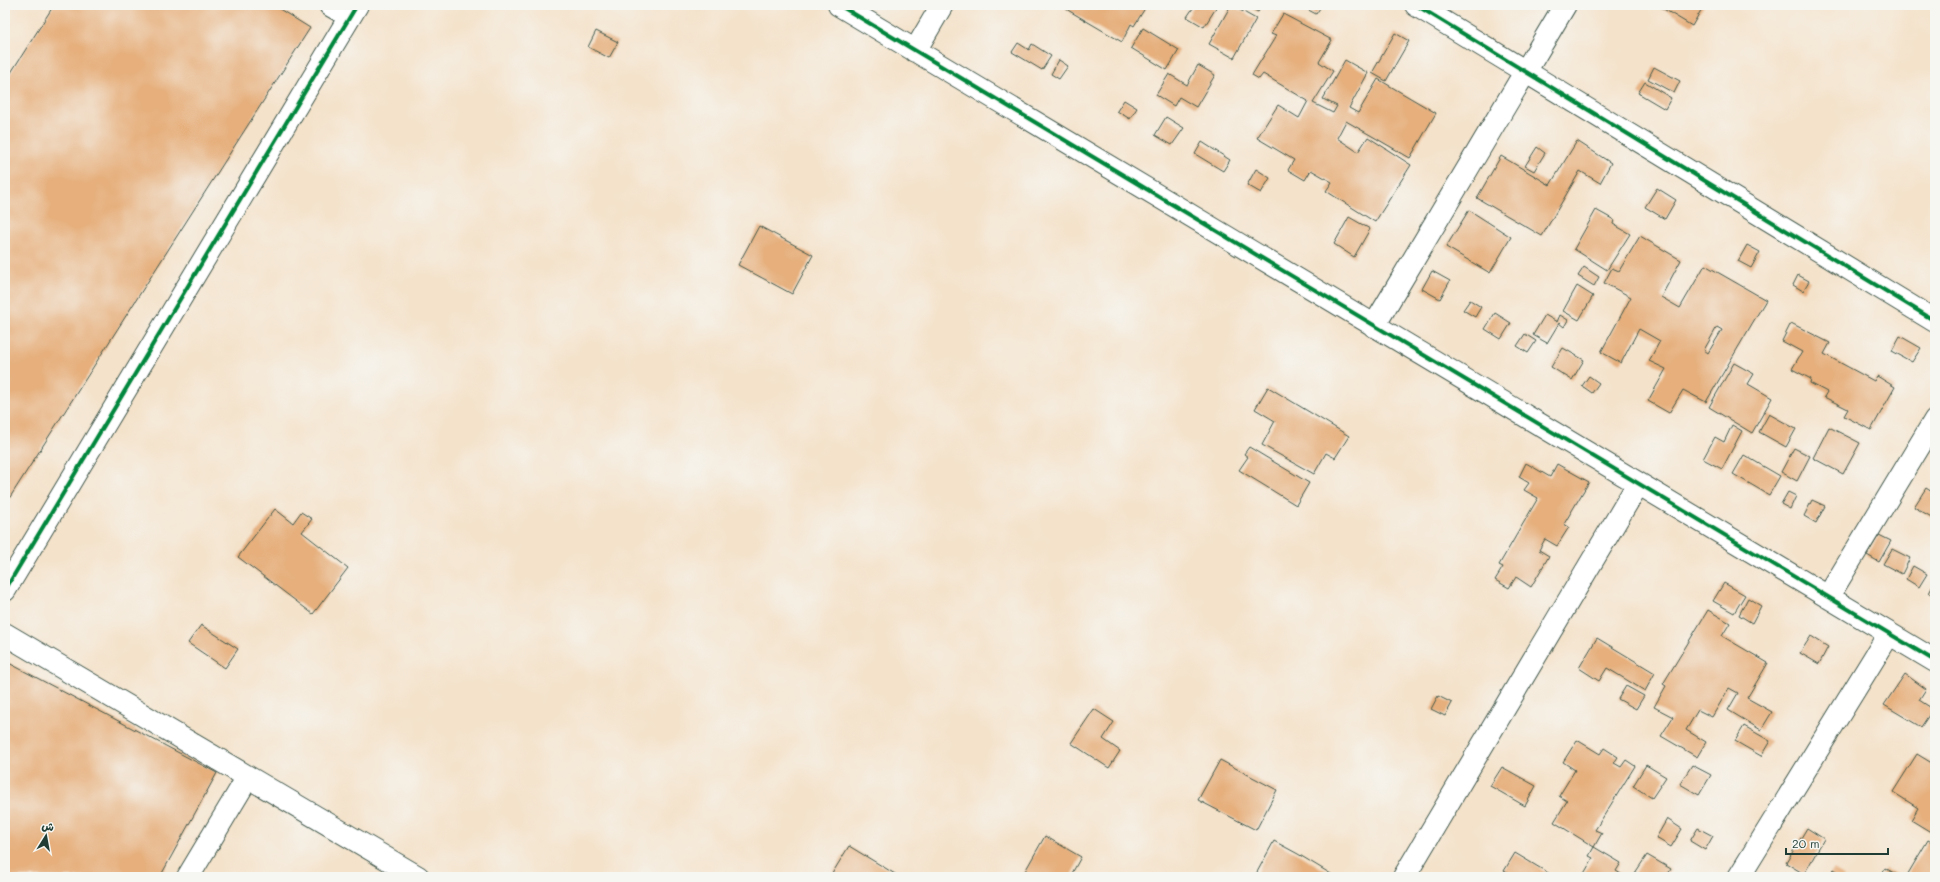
<svg xmlns="http://www.w3.org/2000/svg" width="1940" height="882" font-family="Mali,'Playpen Sans Arabic',sans-serif">
<rect width="100%" height="100%" fill="#f6f6f2"/>
<filter id="ink" filterUnits="userSpaceOnUse"><feTurbulence type="fractalNoise" baseFrequency=".025" numOctaves="2"/><feDisplacementMap in="SourceGraphic" scale="8" xChannelSelector="R" yChannelSelector="G"/><feConvolveMatrix kernelMatrix="1 2 1 2 8 2 1 2 1" color-interpolation-filters="sRGB"/></filter>
<filter id="wash" filterUnits="userSpaceOnUse"><feTurbulence type="fractalNoise" baseFrequency=".012" numOctaves="4" result="noise"/><feDisplacementMap in="SourceGraphic" scale="16" xChannelSelector="R" yChannelSelector="G"/><feGaussianBlur stdDeviation="0.9" result="paint"/><feColorMatrix in="noise" values="0 0 0 0 0 0 0 0 0 0 0 0 0 0 0 0 0 1.4 0 .05"/><feComposite in="paint" operator="in"/></filter>
<g filter="url(#wash)">
<rect width="100%" height="100%" fill="#f4e2ca"/>
<g id="blocks">
<path fill="#e6af7c" fill-rule="evenodd" d="M 54,5 L 273,5 L 310,28 L 5,505 L 5,82 Z
M 1068,5 L 1147,5 L 1134,26 L 1131,24 L 1122,42 L 1066,9 Z
M 1195,5 L 1211,5 L 1216,8 L 1204,27 L 1187,17 Z
M 1231,5 L 1256,19 L 1234,58 L 1209,44 Z
M 1245,5 L 1262,5 L 1258,12 Z
M 1299,5 L 1322,5 L 1316,14 Z
M 1657,5 L 1704,5 L 1692,26 Z
M 1283,14 L 1332,40 L 1319,62 L 1333,71 L 1313,103 L 1333,113 L 1337,106 L 1323,99 L 1345,60 L 1368,73 L 1349,108 L 1358,113 L 1378,79 L 1436,113 L 1410,158 L 1346,121 L 1337,138 L 1358,152 L 1368,137 L 1411,165 L 1375,222 L 1326,191 L 1332,182 L 1311,170 L 1305,180 L 1288,170 L 1294,160 L 1257,138 L 1278,105 L 1299,118 L 1308,101 L 1263,74 L 1259,79 L 1252,75 L 1276,36 L 1271,34 Z
M 1143,28 L 1179,50 L 1167,70 L 1131,48 Z
M 596,31 L 618,42 L 609,58 L 588,47 Z
M 1395,33 L 1409,41 L 1386,81 L 1372,73 Z
M 1018,43 L 1029,50 L 1032,44 L 1051,56 L 1042,70 L 1012,52 Z
M 1059,60 L 1068,66 L 1059,79 L 1051,74 Z
M 1198,65 L 1215,75 L 1196,107 L 1179,97 L 1174,106 L 1156,95 L 1169,74 L 1187,85 Z
M 1654,67 L 1680,81 L 1674,93 L 1648,79 Z
M 1645,82 L 1671,98 L 1665,109 L 1638,93 Z
M 1124,100 L 1137,108 L 1130,119 L 1117,111 Z
M 1166,117 L 1184,128 L 1172,145 L 1155,135 Z
M 1577,141 L 1611,163 L 1600,183 L 1580,171 L 1542,236 L 1477,198 L 1501,156 L 1550,185 Z
M 1202,142 L 1230,160 L 1223,171 L 1195,154 Z
M 1537,147 L 1545,153 L 1534,171 L 1525,166 Z
M 1256,169 L 1270,178 L 1261,193 L 1247,185 Z
M 1657,188 L 1676,200 L 1665,219 L 1645,207 Z
M 1469,210 L 1511,237 L 1490,273 L 1446,247 Z
M 1596,210 L 1614,220 L 1613,224 L 1630,234 L 1607,270 L 1574,249 Z
M 1349,217 L 1370,229 L 1354,257 L 1334,244 Z
M 759,226 L 813,255 L 792,294 L 738,265 Z
M 1640,236 L 1681,260 L 1661,297 L 1680,308 L 1705,265 L 1766,300 L 1706,402 L 1683,390 L 1669,413 L 1648,401 L 1666,369 L 1649,361 L 1660,341 L 1639,329 L 1621,363 L 1601,352 L 1631,297 L 1604,283 L 1612,268 L 1619,271 ZM 1717,327 L 1722,330 L 1708,353 L 1704,350 Z
M 1747,245 L 1760,252 L 1751,268 L 1738,261 Z
M 1584,267 L 1599,277 L 1594,286 L 1578,276 Z
M 1432,271 L 1450,281 L 1440,299 L 1422,289 Z
M 1798,275 L 1809,281 L 1803,291 L 1793,285 Z
M 1577,286 L 1593,296 L 1579,320 L 1563,311 Z
M 1470,300 L 1481,307 L 1475,317 L 1463,310 Z
M 1495,313 L 1511,323 L 1501,339 L 1485,329 Z
M 1545,315 L 1557,322 L 1560,315 L 1568,320 L 1564,327 L 1559,323 L 1547,343 L 1533,335 Z
M 1791,323 L 1830,343 L 1824,354 L 1874,381 L 1877,376 L 1895,387 L 1871,430 L 1844,416 L 1848,409 L 1824,397 L 1827,392 L 1810,383 L 1811,379 L 1792,369 L 1802,352 L 1782,341 Z
M 1525,334 L 1536,341 L 1528,353 L 1517,346 Z
M 1900,336 L 1921,348 L 1912,362 L 1892,351 Z
M 1563,348 L 1584,360 L 1572,380 L 1551,367 Z
M 1734,363 L 1754,374 L 1748,384 L 1772,398 L 1752,433 L 1709,407 Z
M 1589,376 L 1599,383 L 1592,393 L 1582,386 Z
M 1268,387 L 1349,436 L 1335,458 L 1326,453 L 1314,474 L 1262,445 L 1275,421 L 1255,409 Z
M 1769,414 L 1796,429 L 1786,447 L 1759,432 Z
M 1732,425 L 1742,431 L 1722,469 L 1703,459 L 1715,437 L 1724,442 Z
M 1829,427 L 1860,443 L 1843,474 L 1813,458 Z
M 1249,447 L 1309,483 L 1296,505 L 1239,470 L 1248,457 L 1244,454 Z
M 1794,448 L 1810,456 L 1797,481 L 1781,472 Z
M 1744,455 L 1780,476 L 1769,495 L 1733,474 Z
M 1526,463 L 1550,477 L 1557,464 L 1589,482 L 1564,524 L 1569,527 L 1557,546 L 1545,539 L 1539,550 L 1549,556 L 1531,587 L 1516,577 L 1509,588 L 1495,580 L 1503,567 L 1499,565 L 1538,498 L 1524,490 L 1529,483 L 1519,477 Z
M 1926,488 L 1935,494 L 1935,519 L 1914,507 Z
M 1788,492 L 1796,496 L 1790,509 L 1781,504 Z
M 1812,500 L 1825,506 L 1816,523 L 1804,516 Z
M 275,509 L 293,523 L 301,512 L 312,519 L 302,532 L 348,568 L 313,614 L 238,557 Z
M 1879,535 L 1891,541 L 1879,562 L 1867,555 Z
M 1892,549 L 1910,558 L 1902,574 L 1883,564 Z
M 1913,566 L 1927,574 L 1919,587 L 1906,579 Z
M 1935,582 L 1935,596 L 1929,593 Z
M 1724,583 L 1745,595 L 1734,613 L 1713,601 Z
M 1748,598 L 1761,606 L 1752,623 L 1739,615 Z
M 1708,610 L 1730,623 L 1722,636 L 1768,663 L 1747,698 L 1772,712 L 1761,730 L 1728,710 L 1738,693 L 1729,688 L 1712,717 L 1698,710 L 1686,730 L 1706,742 L 1697,757 L 1661,736 L 1673,717 L 1654,707 L 1666,686 L 1663,684 Z
M 201,625 L 238,649 L 225,668 L 188,643 Z
M 1811,636 L 1828,647 L 1819,664 L 1800,653 Z
M 1597,638 L 1655,673 L 1645,691 L 1607,668 L 1599,681 L 1579,668 Z
M 5,661 L 217,773 L 160,877 L 5,877 Z
M 1905,674 L 1926,689 L 1919,700 L 1933,709 L 1921,727 L 1884,705 Z
M 1626,686 L 1644,696 L 1636,709 L 1618,699 Z
M 1438,696 L 1452,703 L 1445,716 L 1431,709 Z
M 1094,709 L 1114,722 L 1103,739 L 1120,751 L 1109,768 L 1071,743 Z
M 1744,726 L 1770,741 L 1761,756 L 1735,741 Z
M 1577,740 L 1600,754 L 1604,748 L 1618,757 L 1614,763 L 1621,767 L 1626,760 L 1635,766 L 1595,830 L 1602,833 L 1594,847 L 1554,822 L 1567,801 L 1559,796 L 1575,770 L 1563,762 Z
M 1917,754 L 1935,765 L 1934,834 L 1911,820 L 1918,808 L 1893,792 Z
M 1220,760 L 1277,790 L 1256,830 L 1198,800 Z
M 1646,765 L 1666,777 L 1652,798 L 1633,786 Z
M 1692,765 L 1711,775 L 1699,795 L 1680,784 Z
M 1502,767 L 1536,786 L 1525,806 L 1490,786 Z
M 1667,819 L 1682,829 L 1671,847 L 1656,838 Z
M 1698,828 L 1713,836 L 1705,850 L 1690,841 Z
M 1807,828 L 1824,839 L 1804,874 L 1786,863 Z
M 1045,836 L 1081,857 L 1070,877 L 1030,877 L 1024,873 Z
M 1935,837 L 1934,877 L 1906,877 L 1928,840 L 1932,842 Z
M 1274,841 L 1298,854 L 1336,877 L 1261,877 L 1256,874 Z
M 849,846 L 900,877 L 830,877 Z
M 1594,847 L 1621,863 L 1616,871 L 1621,874 L 1619,877 L 1582,877 L 1593,858 L 1589,856 Z
M 1515,853 L 1555,877 L 1515,877 L 1504,871 Z
M 1647,855 L 1671,869 L 1666,877 L 1642,877 L 1635,873 Z
M 1885,868 L 1901,877 L 1880,877 Z
M 1834,869 L 1846,877 L 1828,877 Z"/>
</g>
</g>
<g filter="url(#ink)">
<use href="#blocks" fill-opacity="0" stroke="#3f564a" stroke-width="1"/>
<g fill="none" stroke-linecap="round" stroke-linejoin="round">
<g stroke="#3f564a" stroke-width="24">
<path id="minor" d="M 330,5 L 349,16
M 839,5 L 1935,661
M 1416,5 L 1935,321
M 915,51 L 942,5
M 1374,326 L 1565,5
M 5,590 L 357,5
M 1828,597 L 1935,420
M 5,634 L 418,877
M 188,877 L 248,777
M 1404,877 L 1638,484
M 1739,877 L 1889,634"/>
</g>
<use href="#minor" stroke="#fff" stroke-width="22"/>
<g stroke="#f6f6f2" stroke-width="6">
<path id="cycleway" d="M 839,5 L 1935,661
M 1416,5 L 1935,321
M 5,590 L 357,5"/>
</g>
<use href="#cycleway" stroke="#00873e" stroke-width="4"/>
</g>
</g>
<rect width="1940" height="882" fill="none" stroke="#f6f6f2" stroke-width="20"/>
<g transform="translate(46 836) rotate(11)" stroke="#f6f6f2" stroke-width="3" paint-order="stroke">
<path d="M0-3L7 15L0 10L-7 15Z" fill="#1f3d34"/>
<text y="-6" font-size="11" font-weight="bold" text-anchor="middle" fill="#1f3d34">ش</text>
</g>
<path d="M1786 848v6h102v-6" fill="none" stroke="#1f3d34" stroke-width="2"/>
<text x="1792" y="848" font-size="12" fill="#1f3d34" stroke="#f6f6f2" stroke-width="3" paint-order="stroke">20 m</text>
</svg>
